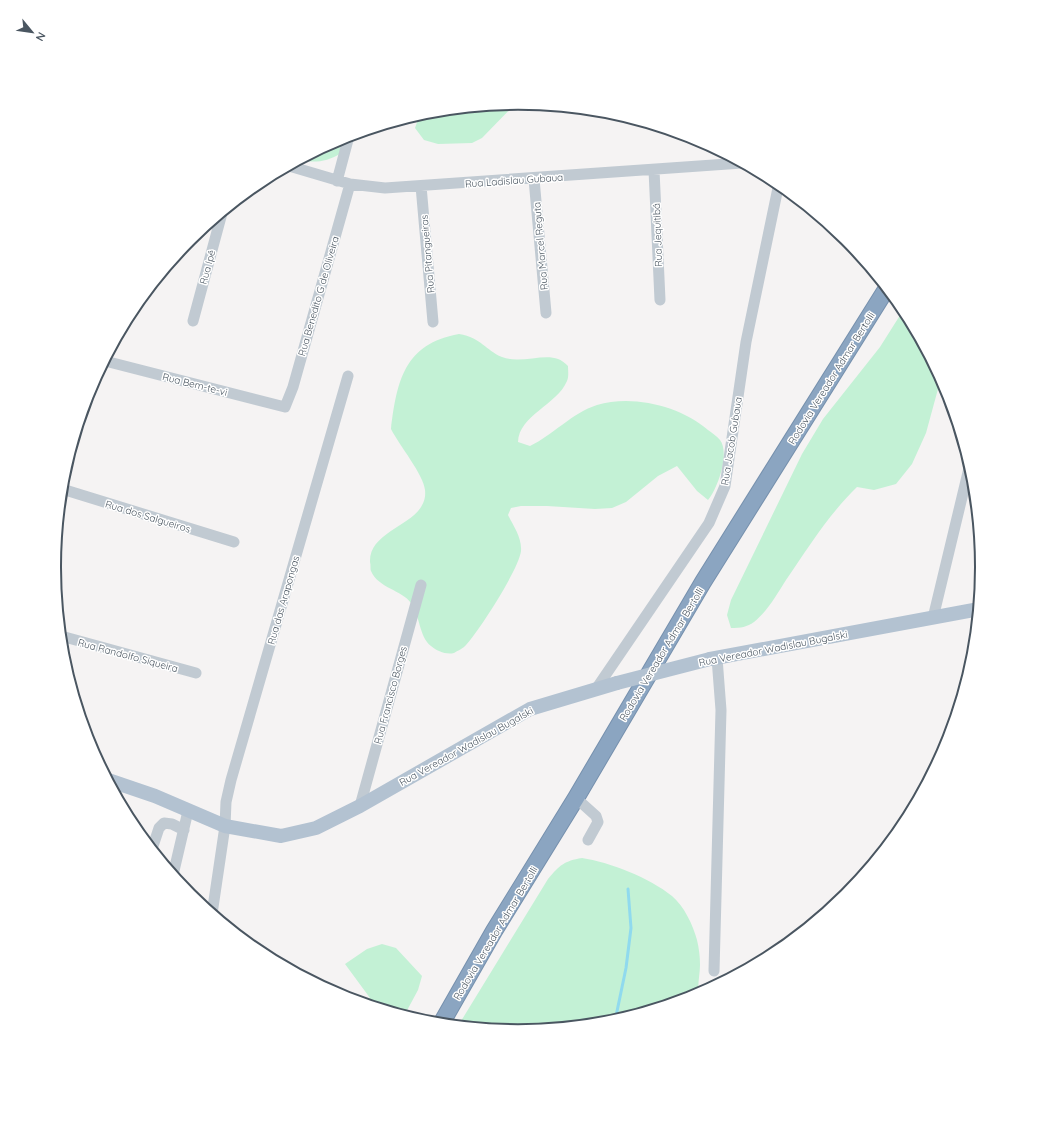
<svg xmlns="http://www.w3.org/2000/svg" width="1037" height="1135" font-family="Quicksand,sans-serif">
<rect width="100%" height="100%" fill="#f5f3f3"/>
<path fill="#c3f1d5" d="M 516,103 L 482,138 L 472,143 L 438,144 L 424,140 L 415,128 L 420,114 L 428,112 Z
M 358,133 C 348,155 324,166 300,160 L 341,138 Z
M 904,309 L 941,378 L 926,433 L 912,464 L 896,484 L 874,490 L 857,487 C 829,514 808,548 786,580 C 777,594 768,611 754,622 C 747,627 741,628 731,628 L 727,615 L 731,600 L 802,454 L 823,419 L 880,347 Z
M 459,334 C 482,338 485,350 502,357 C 520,364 544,353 558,359 C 561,360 565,363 568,366 C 568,370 569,377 567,381 C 557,405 519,415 518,442 L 530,446 C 553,435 572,413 597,405 C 632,394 681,406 708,430 C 712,433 717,436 720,440 C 730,453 718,488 708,500 L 697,491 L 677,466 L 658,476 L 626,502 L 612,508 L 595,509 L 547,506 L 521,506 L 511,508 L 508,515 C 514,527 522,538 521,551 C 519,569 479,631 466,645 C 464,648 457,651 454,653 C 446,655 437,651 431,646 C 419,637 420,615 411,603 C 402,590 378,588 371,571 C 370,569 371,565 370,562 C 369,527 429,525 425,490 C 424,475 399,445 391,429 C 397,381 404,344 459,334 Z
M 582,858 C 609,862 650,878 672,896 C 684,906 693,925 697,940 C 699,948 700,957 700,965 C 700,974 697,986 699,995 L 609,1023 L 518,1032 L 458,1026 L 548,879 C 560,865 564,861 582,858 Z
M 382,944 L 396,948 L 422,976 L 418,990 L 404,1016 L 359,1002 L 370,998 L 345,964 L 367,949 Z"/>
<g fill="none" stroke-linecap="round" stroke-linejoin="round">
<path stroke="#90daee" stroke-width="3" d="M 615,1021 L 626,968 L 631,928 L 628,889"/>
<g stroke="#7690ad" stroke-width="18">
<path id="highway" d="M 441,1024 L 494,931 L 576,798 L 703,582 L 887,288"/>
</g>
<path stroke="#c1cad2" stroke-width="11" d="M 289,166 L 350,184 L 385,188 L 742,163
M 654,170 L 660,300
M 534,179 L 546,313
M 337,181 L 349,136
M 421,186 L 433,322
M 193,321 L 222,213
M 105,361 L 285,407 L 293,387 L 350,184
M 62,489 L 234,542
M 933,618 L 970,464
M 61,636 L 196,673
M 596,689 L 709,523 L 725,486 L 746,342 L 779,183
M 576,798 L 596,816 L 598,822 L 588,840
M 360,806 L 421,585
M 152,849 L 159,828 L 164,823 L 172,824 L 184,830
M 173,875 L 188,811
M 212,914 L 225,826 L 226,802 L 231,780 L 348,376
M 714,971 L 721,710 L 717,658"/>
<path stroke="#b3c2d1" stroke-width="14" d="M 710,659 L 979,609
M 108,780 L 155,796 L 225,826 L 281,836 L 316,828 L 360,806 L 530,709 L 617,683"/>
<use href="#highway" stroke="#8ba5c1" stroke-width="16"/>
<path stroke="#b3c2d1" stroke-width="14" d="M 617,683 L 710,659"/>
</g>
<g text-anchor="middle" stroke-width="3" stroke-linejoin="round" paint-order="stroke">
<g font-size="10" fill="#4a5661" stroke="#fff">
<text transform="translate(514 180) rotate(-4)" y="4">Rua Ladislau Gubaua</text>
<text transform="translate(657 235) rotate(-92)" y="4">Rua Jequitibá</text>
<text transform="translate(540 246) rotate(-95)" y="4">Rua Marcel Reguta</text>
<text transform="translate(427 254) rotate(-95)" y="4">Rua Pitangueiras</text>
<text transform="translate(207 267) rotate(-75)" y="4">Rua Ipê</text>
<text transform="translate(318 296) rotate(-74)" y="4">Rua Benedito G de Oliveira</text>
<text transform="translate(831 378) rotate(-58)" y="4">Rodovia Vereador Admar Bertolli</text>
<text transform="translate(195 384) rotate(14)" y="4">Rua Bem-te-vi</text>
<text transform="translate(731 441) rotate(-81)" y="4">Rua Jacob Gubaua</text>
<text transform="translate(148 516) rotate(17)" y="4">Rua dos Salgueiros</text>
<text transform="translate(283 600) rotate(-74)" y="4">Rua das Arapongas</text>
<text transform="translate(773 648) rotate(-11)" y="4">Rua Vereador Wadislau Bugalski</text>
<text transform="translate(661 654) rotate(-59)" y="4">Rodovia Vereador Admar Bertolli</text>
<text transform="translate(128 655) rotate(15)" y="4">Rua Randolfo Siqueira</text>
<text transform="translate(390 695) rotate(-75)" y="4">Rua Francisco Borges</text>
<text transform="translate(466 746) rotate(-29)" y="4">Rua Vereador Wadislau Bugalski</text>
<text transform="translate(495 933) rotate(-59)" y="4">Rodovia Vereador Admar Bertolli</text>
</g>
</g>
<path d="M0 0H1037V1135H0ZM61 567a457 457 0 1 1 914 0a457 457 0 1 1-914 0Z" fill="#fff" fill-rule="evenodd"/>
<path fill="none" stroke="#4a5661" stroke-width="2" d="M61 567a457 457 0 1 1 914 0a457 457 0 1 1-914 0Z"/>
<g transform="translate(32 32) rotate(119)" stroke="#ffffff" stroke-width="3" paint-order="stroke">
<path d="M0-3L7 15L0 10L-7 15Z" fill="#4a5661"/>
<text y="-6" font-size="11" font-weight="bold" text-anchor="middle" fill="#4a5661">N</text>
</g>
</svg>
